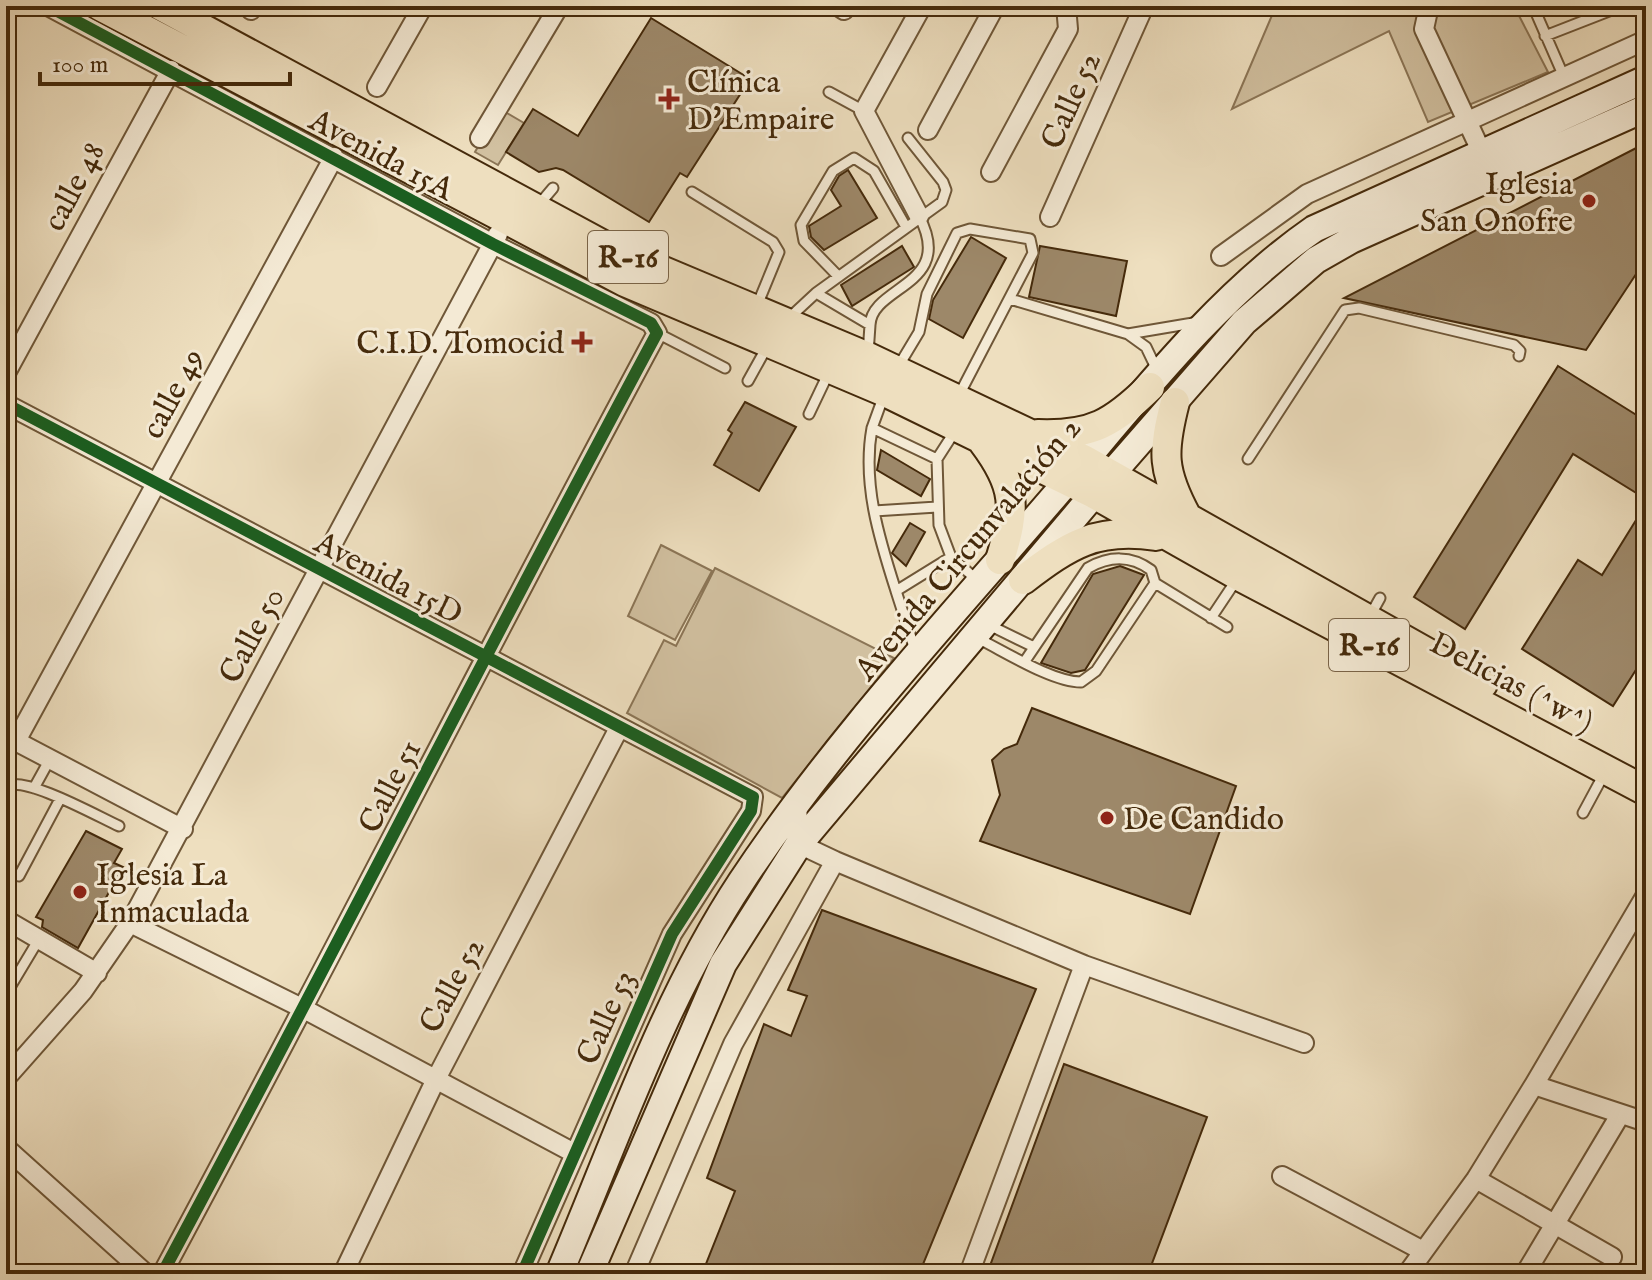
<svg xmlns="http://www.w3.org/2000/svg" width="1652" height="1280" font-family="'IM FELL English',serif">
<rect width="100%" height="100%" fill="#eedfbf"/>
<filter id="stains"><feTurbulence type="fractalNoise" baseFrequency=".0025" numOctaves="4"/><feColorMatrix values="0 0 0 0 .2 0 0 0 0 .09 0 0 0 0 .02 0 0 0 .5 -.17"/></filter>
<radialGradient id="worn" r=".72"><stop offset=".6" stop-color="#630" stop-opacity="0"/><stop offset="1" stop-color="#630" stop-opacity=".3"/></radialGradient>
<path fill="#d1c0a0" stroke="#8b7556" stroke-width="2" d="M 1276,6 L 1514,6 L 1548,72 L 1428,122 L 1389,31 L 1232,109 Z
M 500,109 L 524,123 L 498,165 L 475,152 Z
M 661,545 L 712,571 L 675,640 L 628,616 Z
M 715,568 L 894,658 L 782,798 L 627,713 L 664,640 L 676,646 Z"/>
<path fill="#9d8869" stroke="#452a0b" stroke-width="2" d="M 651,18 L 750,79 L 687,177 L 680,173 L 649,222 L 563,170 L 556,168 L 539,172 L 506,152 L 533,109 L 578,136 Z
M 1646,143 L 1646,259 L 1586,350 L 1344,298 Z
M 848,170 L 877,218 L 824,250 L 811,237 L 809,226 L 841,206 L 831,190 L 839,176 Z
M 971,237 L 1006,258 L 963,338 L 929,319 L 933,300 Z
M 902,246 L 914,267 L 852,306 L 841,285 Z
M 1040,246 L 1127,261 L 1116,316 L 1029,297 Z
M 1558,366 L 1646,421 L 1646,499 L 1573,454 L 1465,629 L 1414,597 Z
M 745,402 L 796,427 L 759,491 L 714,465 L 732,433 L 728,430 Z
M 881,450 L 930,479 L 921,496 L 877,470 Z
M 1646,504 L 1646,654 L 1613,706 L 1522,649 L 1578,560 L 1602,575 Z
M 910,523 L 925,532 L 906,566 L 892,553 Z
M 1120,566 L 1144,575 L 1085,670 L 1071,673 L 1041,663 L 1093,574 Z
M 1032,708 L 1236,786 L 1190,914 L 980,841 L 1000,795 L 992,760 L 1004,749 L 1017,744 Z
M 86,831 L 122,849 L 114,863 L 123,867 L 78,948 L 42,927 L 43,920 L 36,917 Z
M 822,910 L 1036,989 L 919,1274 L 718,1274 L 704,1269 L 735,1191 L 707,1178 L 764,1024 L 791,1036 L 807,996 L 788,990 Z
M 1064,1064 L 1207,1117 L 1148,1274 L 987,1274 Z"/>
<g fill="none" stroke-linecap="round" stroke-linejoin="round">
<g stroke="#6f5738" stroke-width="13">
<path id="lane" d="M 1533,6 L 1564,77
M 1545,36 L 1622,6
M 829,92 L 864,111
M 692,192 L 773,242 L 779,252 L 756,308
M 537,207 L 553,188
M 642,260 L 646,238
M 838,276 L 804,241 L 801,225 L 833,171 L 854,158 L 874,171 L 906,227
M 816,293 L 942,202 L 946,190 L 943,182 L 908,138
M 1010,299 L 1128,334
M 788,319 L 816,293 L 870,325 L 868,354
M 870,325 C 872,285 956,286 919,216
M 657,333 L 725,368
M 898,367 L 919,332 L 927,294 L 957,233 L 970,229 L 1030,239 L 1033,253 L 958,397
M 1157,370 L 1146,347 L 1128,334 L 1199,322
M 748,381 L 768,345
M 884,395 L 872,428 L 937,459 L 955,431
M 809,414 L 829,372
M 872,428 C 862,483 879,538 896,591
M 937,459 L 939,525 L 951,557
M 1248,459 L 1345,310 L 1359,308 L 1514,345 L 1520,351 L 1519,356
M 874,511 L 937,507
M 1155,583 L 1227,627
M 1370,616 L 1380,598
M 1211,618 L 1237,579
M 987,624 L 1034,647
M 977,638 C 1004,651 1052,682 1081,682 L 1096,671 L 1155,583 L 1151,570 C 1131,555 1109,556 1088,568 L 1025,661
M 915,650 L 896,591 L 951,557 L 977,580
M 1642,729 L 1646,739
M 6,786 C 26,776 97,816 119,826
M 34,788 L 50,759
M 1583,813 L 1604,774
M 19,876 L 60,799
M 6,994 L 39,939"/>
</g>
<g stroke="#6f5738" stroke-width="22">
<path id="street" d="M 48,6 L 493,244 L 651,323 L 657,333 C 489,645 330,962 162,1274
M 838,6 L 844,10
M 1429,6 L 1424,29 L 1482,153
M 251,10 L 254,6
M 377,87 L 423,6
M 928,130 L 995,6
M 480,138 L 559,6
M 991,172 L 1068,29 L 1066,6
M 919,216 L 864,111 L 922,6
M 1050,217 L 1144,6
M 1221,256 L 1307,194 L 1646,40
M 6,373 L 171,70
M 6,404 L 753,797 L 751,811 L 672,934 L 522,1274
M 6,736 L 183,829
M 16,741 L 334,157
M 797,804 L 799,844 L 835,861 L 1084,965 L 1304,1043
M 6,920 L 97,973
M 130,923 L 304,1009 L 574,1153
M 6,1078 L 83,991 L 130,923 L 498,234
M 1534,1085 L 1646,895
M 6,1148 L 146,1274
M 1282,1176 L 1423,1251
M 1476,1179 L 1612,1257
M 6,1272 L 8,1274
M 343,1274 L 436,1079 L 619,728
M 634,1274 L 733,1044 L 835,861
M 969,1274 L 1084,965
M 1407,1274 L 1476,1179 L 1534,1085 L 1646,1122
M 1525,1274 L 1620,1115"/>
</g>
<g stroke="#452a0b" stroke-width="30">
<path id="secondary" d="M 559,1274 C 615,1143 662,1002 741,882 C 833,743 950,618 1059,491 C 1136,401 1217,296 1314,229 L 1646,79
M 589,1274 L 723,964 L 799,844 L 1094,494 L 1244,322 L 1316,260 L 1351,240 L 1646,108"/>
</g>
<g stroke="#452a0b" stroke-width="32">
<path id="primary" d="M 100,6 L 625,282 L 885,392 L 1094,494 L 1239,576 L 1646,791
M 161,6 L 611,249 L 868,357 L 1085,460 L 1483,684
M 1175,402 C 1162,452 1162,471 1187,517
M 1038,434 C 1092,436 1113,423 1150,387
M 983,442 C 1017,487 1016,508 1000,560
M 1023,580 C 1069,545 1096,527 1156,536"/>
</g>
<use href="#lane" stroke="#f4ead5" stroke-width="9"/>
<use href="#street" stroke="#f4ead5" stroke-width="18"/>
<use href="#secondary" stroke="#f4ead5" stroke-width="26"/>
<use href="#primary" stroke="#eedfbf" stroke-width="28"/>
<g stroke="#f4ead5" stroke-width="17">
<path id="cycleway" d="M 48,6 L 493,244 L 651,323 L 657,333 C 489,645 330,962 162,1274
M 6,404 L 753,797 L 751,811 L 672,934 L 522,1274"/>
</g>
<use href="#cycleway" stroke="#1b5e20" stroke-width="12"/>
</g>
<g fill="#8f2418" stroke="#f4ead5" stroke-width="3">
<path d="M665 87h8v8h8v8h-8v8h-8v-8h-8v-8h8z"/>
<circle cx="1589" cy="201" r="8"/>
<path d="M578 330h8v8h8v8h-8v8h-8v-8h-8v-8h8z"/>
<circle cx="1107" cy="818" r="8"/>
<circle cx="80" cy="892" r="8"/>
</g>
<g text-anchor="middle" stroke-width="6" stroke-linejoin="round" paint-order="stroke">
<g fill="#f4ead5" stroke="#7a6448" stroke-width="2">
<rect x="588" y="231" width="80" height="52" rx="6"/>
<rect x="1329" y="619" width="80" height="52" rx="6"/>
</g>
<g font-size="30" font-weight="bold" fill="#452a0b">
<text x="628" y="267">R-16</text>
<text x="1369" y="655">R-16</text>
</g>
<g font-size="32" fill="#452a0b" stroke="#f4ead5" text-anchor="start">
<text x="687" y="92">Clínica<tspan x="687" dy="37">D'Empaire</tspan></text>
<text x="1573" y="194" text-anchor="end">Iglesia<tspan x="1573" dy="37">San Onofre</tspan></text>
<text x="564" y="353" text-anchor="end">C.I.D. Tomocid</text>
<text x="1123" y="829">De Candido</text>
<text x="96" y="885">Iglesia La<tspan x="96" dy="37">Inmaculada</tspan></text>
</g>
<g font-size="32" fill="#452a0b" stroke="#f4ead5">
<text transform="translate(1070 100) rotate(-66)" y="11">Calle 52</text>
<text transform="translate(382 154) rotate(28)" y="11">Avenida 15A</text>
<text transform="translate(73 186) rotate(-62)" y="11">calle 48</text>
<text transform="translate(172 393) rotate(-62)" y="11">calle 49</text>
<text transform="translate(967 548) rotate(-50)" y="11">Avenida Circunvalación 2</text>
<text transform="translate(389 577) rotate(28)" y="11">Avenida 15D</text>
<text transform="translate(251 635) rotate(-62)" y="11">Calle 50</text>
<text transform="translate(1512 682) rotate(28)" y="11">Delicias (^w^)</text>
<text transform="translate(389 786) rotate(-63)" y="11">Calle 51</text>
<text transform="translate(451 985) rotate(-62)" y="11">Calle 52</text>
<text transform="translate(605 1017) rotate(-66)" y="11">Calle 53</text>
</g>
</g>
<rect width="1652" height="1280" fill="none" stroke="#eedfbf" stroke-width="32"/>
<rect x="8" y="8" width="1636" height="1264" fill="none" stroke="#452a0b" stroke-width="4"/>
<rect x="16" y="16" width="1620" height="1248" fill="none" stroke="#452a0b" stroke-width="2"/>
<path d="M40 72v12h250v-12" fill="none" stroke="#452a0b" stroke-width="4"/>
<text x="52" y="72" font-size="24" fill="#452a0b" stroke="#f4ead5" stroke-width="6" paint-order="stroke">100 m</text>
<rect width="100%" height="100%" filter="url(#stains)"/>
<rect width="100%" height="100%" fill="url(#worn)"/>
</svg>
